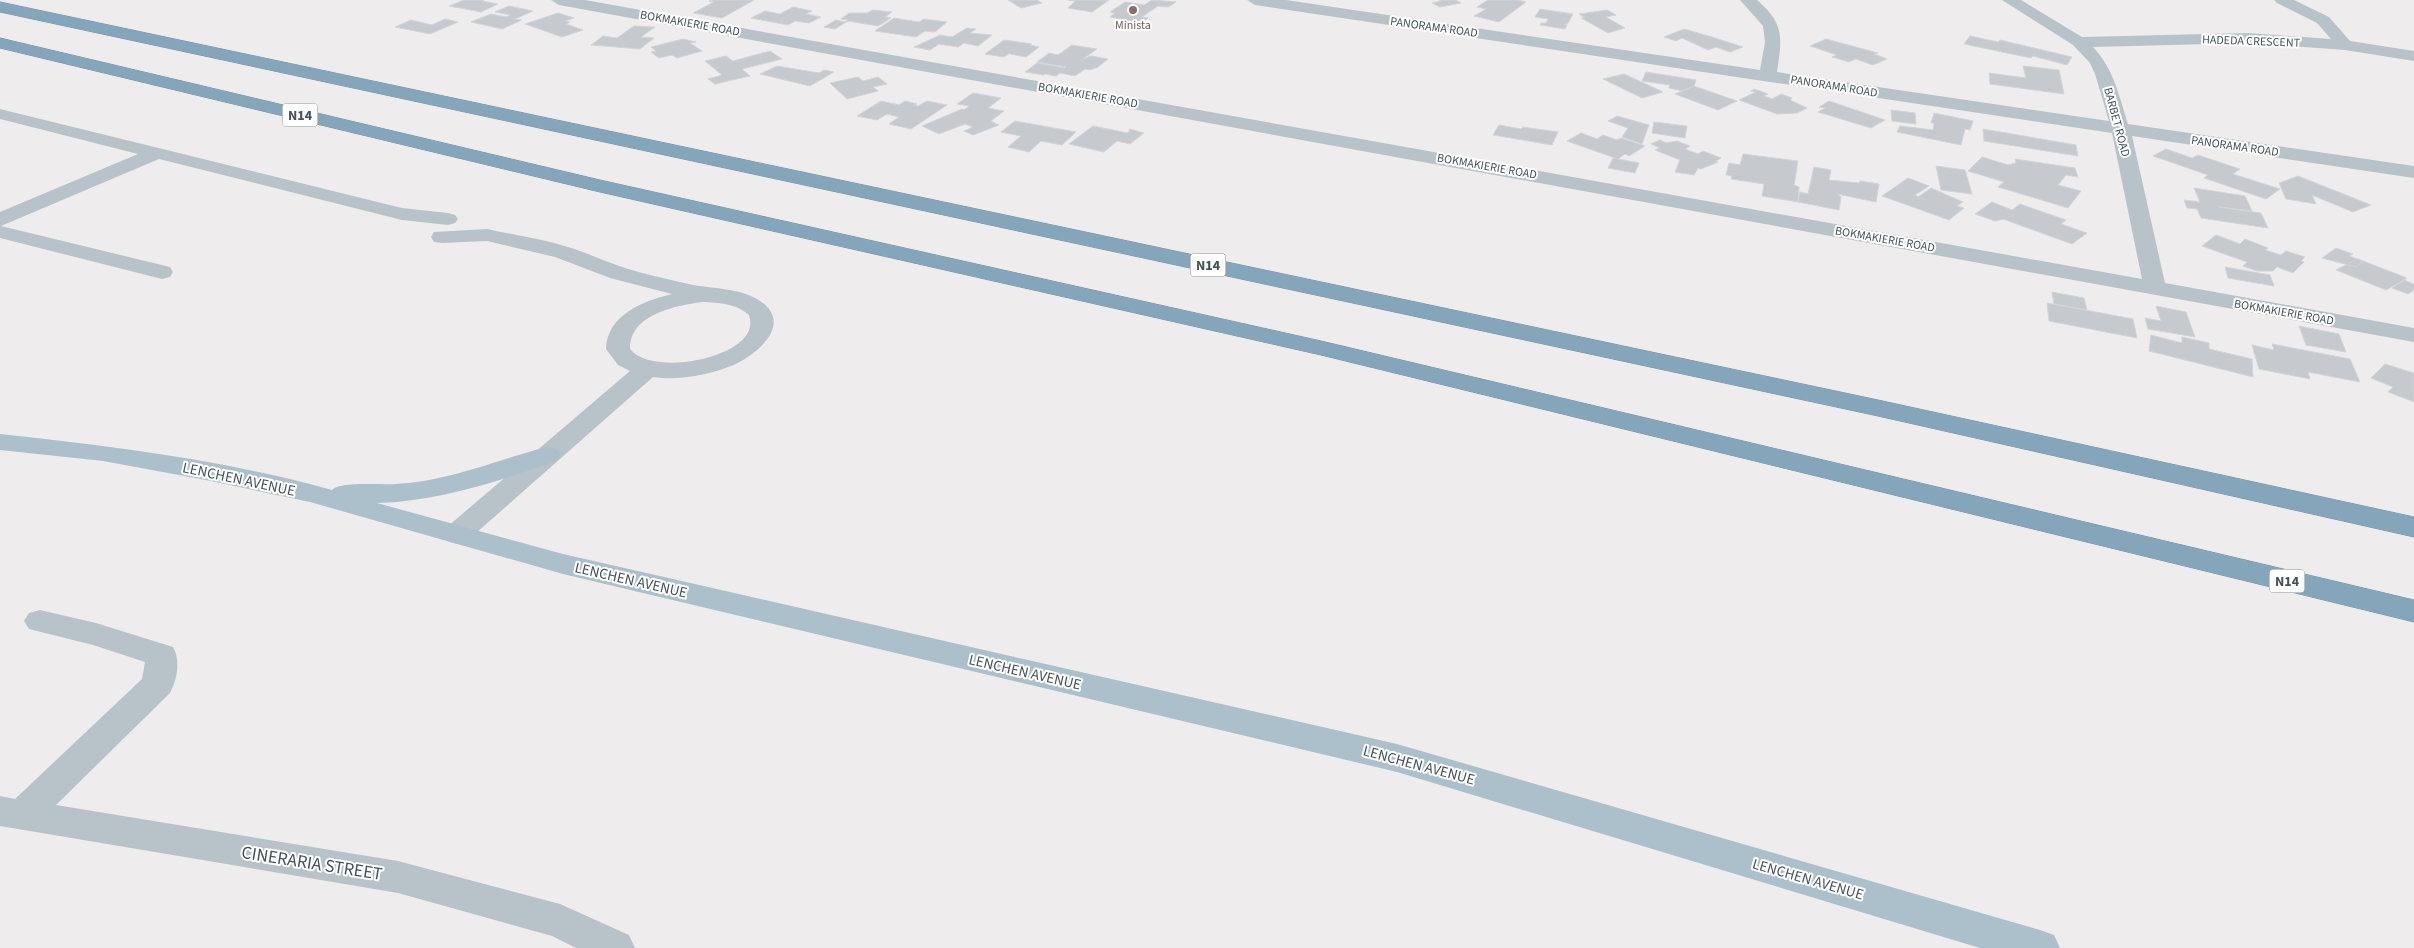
<svg xmlns="http://www.w3.org/2000/svg" width="2414" height="948" font-family="'Source Sans 3',sans-serif">
<rect width="100%" height="100%" fill="#efeced"/>
<path fill="#c6cacf" stroke="#d1d4d8" d="M 464,0 L 484,0 L 482,1 L 498,4 L 481,12 L 449,6 Z
M 712,0 L 754,0 L 722,18 L 693,13 L 714,2 L 709,1 Z
M 1008,0 L 1037,0 L 1042,3 L 1021,8 Z
M 1068,0 L 1109,0 L 1092,12 L 1068,8 L 1075,1 Z
M 1152,0 L 1176,2 L 1168,7 L 1158,6 L 1142,17 L 1148,18 L 1141,23 L 1110,17 L 1115,13 L 1110,12 L 1125,2 L 1144,5 Z
M 1439,0 L 1456,0 L 1461,3 L 1440,7 L 1432,3 L 1441,1 Z
M 1488,0 L 1518,0 L 1526,2 L 1499,22 L 1474,16 L 1486,9 L 1477,7 Z
M 509,6 L 533,11 L 515,19 L 522,20 L 502,29 L 471,22 L 491,14 L 506,17 L 510,15 L 495,12 Z
M 793,7 L 812,11 L 806,14 L 821,17 L 809,23 L 795,21 L 788,25 L 751,18 L 765,11 L 780,14 Z
M 1540,9 L 1573,14 L 1568,23 L 1564,25 L 1567,25 L 1565,29 L 1540,25 L 1541,23 L 1546,23 L 1548,19 L 1535,17 Z
M 873,10 L 892,12 L 885,17 L 891,18 L 878,26 L 848,21 L 835,29 L 824,27 L 836,20 L 845,22 L 848,20 L 841,19 L 849,13 L 867,13 Z
M 1607,10 L 1616,15 L 1606,17 L 1625,28 L 1608,33 L 1581,18 L 1585,18 L 1579,14 Z
M 558,13 L 574,18 L 565,21 L 570,22 L 566,24 L 583,30 L 562,37 L 525,24 Z
M 894,18 L 919,22 L 924,19 L 947,22 L 935,32 L 925,31 L 916,37 L 875,31 Z
M 445,19 L 458,22 L 430,34 L 395,27 L 411,20 L 432,25 Z
M 634,26 L 655,27 L 641,37 L 654,38 L 640,49 L 591,45 L 603,36 L 617,38 Z
M 967,28 L 976,29 L 970,33 L 992,35 L 978,46 L 964,43 L 958,47 L 939,44 L 930,50 L 914,47 L 940,35 L 952,37 Z
M 1684,29 L 1712,37 L 1743,47 L 1730,52 L 1716,47 L 1708,50 L 1682,38 L 1676,41 L 1664,37 Z
M 1970,36 L 1998,42 L 2000,40 L 2072,57 L 2067,65 L 2033,56 L 2031,58 L 1964,44 Z
M 683,39 L 696,42 L 690,43 L 702,51 L 677,58 L 672,55 L 659,58 L 651,52 L 656,51 L 651,47 Z
M 1826,39 L 1878,53 L 1874,54 L 1887,59 L 1873,65 L 1856,59 L 1849,62 L 1832,57 L 1837,55 L 1810,46 Z
M 1004,40 L 1032,44 L 1030,45 L 1039,47 L 1026,57 L 1010,54 L 1010,53 L 1004,57 L 985,54 Z
M 1072,45 L 1097,49 L 1083,59 L 1091,56 L 1108,59 L 1098,67 L 1090,70 L 1085,69 L 1075,76 L 1060,73 L 1056,76 L 1045,74 L 1044,75 L 1025,72 L 1037,63 L 1065,68 L 1066,67 L 1037,62 L 1049,53 L 1058,55 Z
M 770,51 L 782,59 L 742,69 L 750,76 L 715,84 L 708,79 L 722,75 L 705,61 L 726,56 L 733,61 Z
M 777,66 L 819,73 L 824,70 L 834,72 L 810,86 L 760,74 Z
M 2023,66 L 2059,70 L 2064,94 L 1990,84 L 1989,73 L 2026,78 Z
M 1646,72 L 1696,80 L 1694,86 L 1683,91 L 1669,88 L 1670,85 L 1642,81 Z
M 1624,74 L 1663,92 L 1642,98 L 1603,79 Z
M 858,77 L 863,81 L 878,77 L 887,84 L 873,87 L 878,91 L 847,99 L 830,83 Z
M 1694,86 L 1737,101 L 1718,110 L 1675,94 Z
M 1754,89 L 1768,94 L 1764,96 L 1772,99 L 1781,94 L 1792,98 L 1790,100 L 1807,108 L 1797,113 L 1777,114 L 1739,100 L 1756,92 L 1751,91 Z
M 973,93 L 1001,98 L 988,108 L 1004,111 L 991,121 L 999,125 L 973,135 L 964,131 L 973,127 L 965,124 L 939,134 L 922,126 L 962,109 L 964,110 L 969,106 L 957,104 Z
M 881,101 L 899,105 L 905,101 L 917,104 L 914,105 L 918,106 L 927,101 L 947,105 L 911,129 L 889,124 L 899,117 L 887,114 L 877,120 L 857,116 Z
M 1829,101 L 1885,120 L 1871,128 L 1818,112 L 1825,108 L 1819,107 Z
M 1891,110 L 1915,113 L 1916,124 L 1892,121 Z
M 1934,113 L 1973,121 L 1970,130 L 1965,129 L 1961,145 L 1897,132 L 1900,126 L 1933,130 L 1934,123 L 1931,123 Z
M 1617,116 L 1649,125 L 1642,144 L 1622,137 L 1628,128 L 1608,121 Z
M 1015,121 L 1076,132 L 1062,145 L 1041,141 L 1029,152 L 1008,147 L 1021,136 L 1001,132 Z
M 1654,122 L 1687,126 L 1685,138 L 1652,133 Z
M 1499,125 L 1521,129 L 1523,127 L 1558,132 L 1552,145 L 1493,135 Z
M 1093,126 L 1128,133 L 1130,129 L 1144,133 L 1130,144 L 1117,141 L 1104,152 L 1069,144 Z
M 1983,129 L 2076,145 L 2078,156 L 1984,141 Z
M 1581,133 L 1597,139 L 1603,135 L 1617,140 L 1621,138 L 1645,146 L 1629,156 L 1625,154 L 1618,159 L 1567,141 Z
M 1660,140 L 1666,143 L 1677,141 L 1690,146 L 1685,149 L 1698,154 L 1703,151 L 1721,158 L 1716,161 L 1718,162 L 1701,169 L 1698,168 L 1694,175 L 1675,172 L 1680,160 L 1655,150 L 1660,148 L 1651,144 Z
M 2166,149 L 2192,158 L 2198,155 L 2240,169 L 2233,174 L 2280,189 L 2266,199 L 2204,178 L 2208,175 L 2153,156 Z
M 1743,154 L 1798,161 L 1794,185 L 1799,187 L 1798,202 L 1762,196 L 1764,184 L 1731,179 L 1732,176 L 1726,175 L 1729,163 L 1740,165 Z
M 1982,157 L 2008,165 L 2016,163 L 2015,159 L 2075,168 L 2078,177 L 2066,175 L 2058,185 L 2081,191 L 2068,208 L 1998,187 L 2004,182 L 1968,171 Z
M 1613,158 L 1639,163 L 1635,173 L 1608,168 Z
M 1936,166 L 1965,170 L 1972,194 L 1941,190 Z
M 1814,167 L 1831,170 L 1829,180 L 1859,183 L 1860,181 L 1879,184 L 1876,202 L 1837,194 L 1841,197 L 1839,210 L 1798,202 L 1800,192 L 1808,194 Z
M 2298,176 L 2371,205 L 2353,212 L 2312,195 L 2316,204 L 2286,199 L 2279,183 Z
M 1908,178 L 1929,186 L 1915,195 L 1918,197 L 1931,188 L 1963,202 L 1957,206 L 1964,208 L 1949,220 L 1882,196 Z
M 2194,188 L 2245,196 L 2252,211 L 2219,207 L 2261,213 L 2268,228 L 2201,218 L 2197,209 L 2187,208 L 2184,200 L 2200,202 Z
M 1992,202 L 2012,210 L 2020,204 L 2066,220 L 2061,224 L 2087,233 L 2072,244 L 2003,219 L 1995,221 L 1975,214 Z
M 2216,235 L 2240,244 L 2245,239 L 2268,248 L 2265,250 L 2281,255 L 2286,251 L 2305,257 L 2301,261 L 2304,262 L 2293,273 L 2277,267 L 2273,271 L 2257,271 L 2243,266 L 2247,262 L 2202,246 Z
M 2336,248 L 2353,254 L 2349,256 L 2363,261 L 2356,267 L 2322,258 Z
M 2358,259 L 2407,278 L 2386,290 L 2336,270 Z
M 2225,267 L 2270,275 L 2274,286 L 2228,278 Z
M 2404,280 L 2414,284 L 2414,290 L 2408,294 L 2392,288 Z
M 2052,292 L 2084,298 L 2087,310 L 2054,304 Z
M 2047,303 L 2133,319 L 2137,338 L 2049,321 Z
M 2156,306 L 2186,312 L 2195,337 L 2148,329 L 2145,318 L 2161,321 Z
M 2299,326 L 2339,334 L 2346,352 L 2306,345 Z
M 2151,335 L 2182,343 L 2182,337 L 2209,343 L 2209,349 L 2252,359 L 2253,377 L 2149,351 Z
M 2272,344 L 2350,359 L 2360,382 L 2308,372 L 2310,379 L 2259,369 L 2252,345 L 2274,350 Z
M 2385,364 L 2414,373 L 2414,402 L 2388,392 L 2393,387 L 2371,378 Z"/>
<g fill="none" stroke-linecap="round" stroke-linejoin="round">
<g stroke="#7091a6" stroke-width="1">
<path id="highway" d="M 0,2 L 1878,400 L 2414,517 L 2414,537 L 1878,416 L 0,12 Z
M 0,38 L 600,180 L 1321,341 L 2414,600 L 2414,622 L 1321,355 L 600,192 L 0,48 Z"/>
</g>
<path fill="#b8c3c9" fill-rule="evenodd" d="M 551,0 L 585,0 L 2142,279 L 2112,133 L 1255,5 L 1247,0 L 1286,0 L 1760,70 L 1765,42 L 1763,26 L 1740,0 L 1757,0 C 1785,24 1782,38 1777,72 L 2109,121 L 2095,74 L 2090,63 L 2073,45 L 2002,0 L 2021,0 L 2082,37 L 2248,33 L 2331,39 L 2317,23 L 2277,3 L 2274,0 L 2294,0 L 2329,17 L 2350,41 L 2414,51 L 2414,61 L 2345,50 L 2248,43 L 2093,47 C 2114,69 2119,96 2128,124 L 2414,166 L 2414,178 L 2132,136 L 2165,283 L 2414,328 L 2414,342 L 559,5 Z
M 0,109 L 402,208 L 448,213 L 455,215 L 458,219 L 455,223 L 448,225 L 402,220 L 159,159 L 1,226 L 170,267 L 173,272 L 170,277 L 162,279 L 0,238 L 0,212 L 138,154 L 0,119 Z
M 487,229 C 514,235 542,239 568,247 C 588,253 606,262 625,268 C 644,274 664,278 684,283 C 708,289 736,287 757,299 C 796,322 758,355 731,366 C 708,375 678,381 653,377 L 467,541 L 457,544 L 447,541 L 442,534 L 447,527 L 630,371 L 618,365 L 606,349 C 607,315 643,301 672,294 L 610,278 L 555,257 L 487,241 L 442,243 L 434,242 L 431,237 L 434,232 ZM 702,302 C 720,303 735,303 749,315 C 750,319 751,323 750,327 C 743,360 651,376 630,349 C 630,314 675,306 702,302 Z
M 40,610 L 96,623 L 173,647 C 181,660 177,680 170,693 L 56,805 L 398,861 L 560,904 L 629,935 L 635,948 L 576,948 L 552,936 L 398,893 L 0,826 L 0,796 L 15,799 L 142,679 L 145,662 L 93,645 L 29,629 L 24,621 L 29,613 Z"/>
<path fill="#acc0cb" fill-rule="evenodd" d="M 0,434 C 112,446 224,460 332,490 C 340,481 382,485 396,484 C 449,481 496,460 547,447 L 557,449 L 561,455 L 557,461 C 498,481 440,501 377,503 L 563,554 L 1397,744 L 2040,930 L 2054,935 L 2060,948 L 1980,948 L 1397,772 L 563,574 L 310,502 L 206,480 L 103,461 L 0,450 Z"/>
<use href="#highway" fill="#85a5bb" fill-rule="evenodd"/>
</g>
<circle fill="#8d6e63" stroke="#fff" stroke-width="2" cx="1133" cy="10" r="5"/>
<g text-anchor="middle" stroke-width="4" stroke-linejoin="round" paint-order="stroke">
<g font-size="12" fill="#455259" stroke="#fff">
<text transform="translate(690 23) rotate(10)" y="4">BOKMAKIERIE ROAD</text>
<text transform="translate(1434 27) rotate(8)" y="4">PANORAMA ROAD</text>
<text transform="translate(2251 41) rotate(2)" y="4">HADEDA CRESCENT</text>
<text transform="translate(1834 86) rotate(9)" y="4">PANORAMA ROAD</text>
<text transform="translate(1088 95) rotate(10)" y="4">BOKMAKIERIE ROAD</text>
<text transform="translate(2117 122) rotate(75)" y="4">BARBET ROAD</text>
<text transform="translate(2235 146) rotate(8)" y="4">PANORAMA ROAD</text>
<text transform="translate(1487 166) rotate(10)" y="4">BOKMAKIERIE ROAD</text>
<text transform="translate(1885 239) rotate(10)" y="4">BOKMAKIERIE ROAD</text>
<text transform="translate(2284 312) rotate(10)" y="4">BOKMAKIERIE ROAD</text>
</g>
<g font-size="12" fill="#785e54" stroke="#fff">
<text x="1133" y="29">Minista</text>
</g>
<g fill="#fff" stroke="#7d868b" stroke-width="1">
<rect x="282.5" y="103.5" width="35" height="23" rx="4"/>
<rect x="1190.5" y="253.5" width="35" height="23" rx="4"/>
<rect x="2269.5" y="569.5" width="35" height="23" rx="4"/>
</g>
<g font-size="14" font-weight="bold" fill="#455259">
<text x="300" y="120">N14</text>
<text x="1208" y="270">N14</text>
<text x="2287" y="586">N14</text>
</g>
<g font-size="15" fill="#455259" stroke="#fff">
<text transform="translate(239 479) rotate(12)" y="5">LENCHEN AVENUE</text>
<text transform="translate(631 580) rotate(13)" y="5">LENCHEN AVENUE</text>
<text transform="translate(1025 672) rotate(13)" y="5">LENCHEN AVENUE</text>
<text transform="translate(1419 765) rotate(15)" y="5">LENCHEN AVENUE</text>
<text transform="translate(1808 879) rotate(16)" y="5">LENCHEN AVENUE</text>
</g>
<g font-size="18" fill="#455259" stroke="#fff">
<text transform="translate(312 863) rotate(9)" y="6">CINERARIA STREET</text>
</g>
</g>
</svg>
